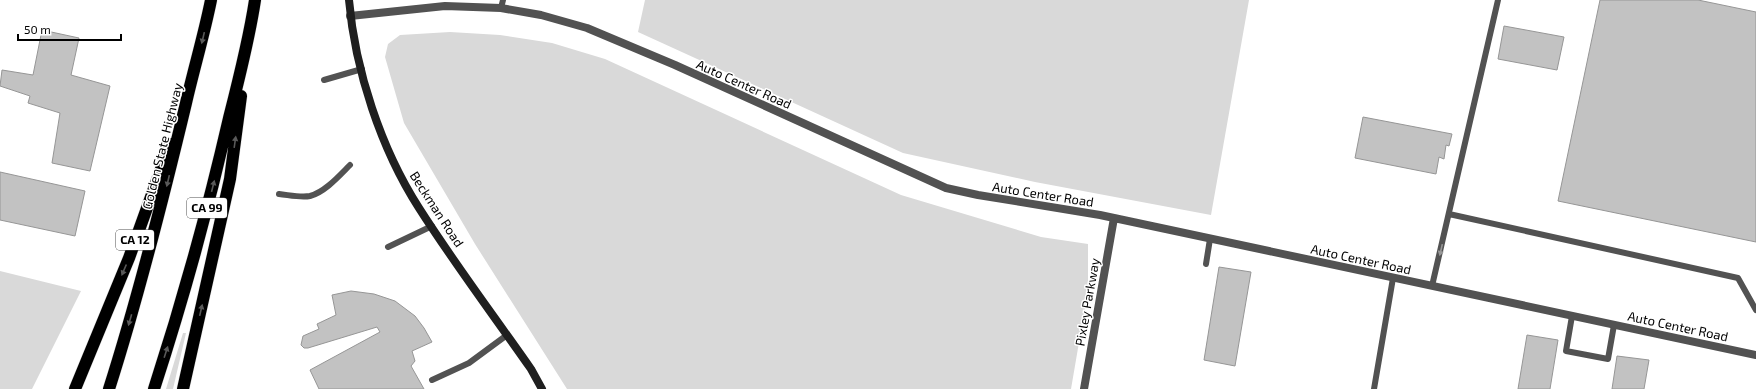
<svg xmlns="http://www.w3.org/2000/svg" width="1756" height="389" font-family="'Exo 2',sans-serif">
<rect width="100%" height="100%" fill="#fff"/>
<path fill="#d9d9d9" d="M 645,0 L 1249,0 L 1211,215 L 1035,182 L 903,153 L 638,32 Z
M 450,32 L 500,35 L 552,43 L 605,59 L 901,195 L 1041,237 L 1088,244 L 1088,290 L 1071,389 L 567,389 L 475,244 L 404,123 L 385,57 L 388,44 L 400,35 Z
M 0,271 L 81,291 L 32,389 L 0,389 Z
M 183,333 L 186,333 L 173,389 L 166,389 Z"/>
<path fill="#c2c2c2" stroke="#969696" d="M 1600,0 L 1698,0 L 1756,12 L 1756,242 L 1558,201 Z
M 1504,26 L 1564,37 L 1557,70 L 1498,59 Z
M 42,30 L 79,38 L 71,75 L 110,86 L 90,171 L 52,163 L 60,113 L 28,103 L 30,96 L 0,86 L 2,70 L 33,75 Z
M 1363,117 L 1452,134 L 1449,146 L 1446,145 L 1444,159 L 1439,157 L 1436,174 L 1355,158 Z
M 0,172 L 85,191 L 75,236 L 0,220 Z
M 1219,267 L 1251,272 L 1235,366 L 1204,360 Z
M 351,291 L 374,294 L 395,301 L 415,316 L 424,328 L 432,342 L 412,351 L 415,361 L 411,366 L 424,389 L 319,389 L 310,370 L 380,332 L 377,327 L 308,348 L 304,348 L 301,345 L 303,336 L 319,329 L 317,324 L 336,315 L 332,295 Z
M 1527,335 L 1558,340 L 1550,389 L 1518,389 Z
M 1617,356 L 1649,360 L 1644,389 L 1612,389 Z"/>
<g fill="none" stroke-linecap="round" stroke-linejoin="round">
<g stroke="#dbdbdb" stroke-width="13">
<path id="highway" d="M 75,389 L 129,258 L 170,144
M 109,389 C 139,295 163,199 186,103 C 194,68 204,35 211,0
M 154,389 C 183,300 208,209 229,118 C 239,79 249,40 255,0
M 183,389 L 230,179 L 241,96"/>
</g>
<path stroke="#525252" stroke-width="6" d="M 501,8 L 503,0
M 324,80 L 362,69
M 279,194 C 289,195 301,198 310,196 C 325,192 339,176 350,165
M 1449,214 L 1738,278 L 1756,310
M 388,247 L 432,226
M 1206,264 L 1210,239
M 1432,286 L 1498,0
M 1572,316 L 1566,351 L 1608,359 L 1614,325
M 432,380 L 469,363 L 507,335
M 1374,389 L 1393,278"/>
<path stroke="#525252" stroke-width="8" d="M 350,16 L 445,6 L 501,8 L 541,15 L 587,28 L 675,65 L 946,188 L 978,195 L 1100,215 L 1756,355
M 1084,389 L 1114,218"/>
<path stroke="#1f1f1f" stroke-width="8" d="M 349,0 C 355,70 381,149 419,208 C 454,263 494,316 531,369 L 542,389"/>
<use href="#highway" stroke="#000" stroke-width="12"/>
</g>
<defs><path id="oneway-solid" d="M-6-.8H1V-3.2L6.5 0L1 3.2V.8H-6Z"/></defs>
<g fill="#595959">
<use href="#oneway-solid" transform="translate(203 38) rotate(103)"/>
<use href="#oneway-solid" transform="translate(235 142) rotate(-82)"/>
<use href="#oneway-solid" transform="translate(168 181) rotate(103)"/>
<use href="#oneway-solid" transform="translate(213 186) rotate(-76)"/>
<use href="#oneway-solid" transform="translate(124 270) rotate(113)"/>
<use href="#oneway-solid" transform="translate(201 310) rotate(-77)"/>
<use href="#oneway-solid" transform="translate(130 320) rotate(106)"/>
<use href="#oneway-solid" transform="translate(166 352) rotate(-72)"/>
</g>
<use fill="#979797" href="#oneway-solid" transform="translate(1441 250) rotate(103)"/>
<g text-anchor="middle" stroke-width="3" stroke-linejoin="round" paint-order="stroke">
<g fill="#fff" stroke="#4c4c4c" stroke-width="1">
<rect x="187" y="198" width="40" height="20" rx="3"/>
<rect x="116" y="230" width="38" height="20" rx="3"/>
</g>
<g font-size="12" font-weight="bold" fill="#000">
<text x="207" y="212">CA 99</text>
<text x="135" y="244">CA 12</text>
</g>
<g font-size="13" fill="#000" stroke="#fff">
<text transform="translate(744 84) rotate(24)" y="5">Auto Center Road</text>
<text transform="translate(162 146) rotate(-76)" y="5">Golden State Highway</text>
<text transform="translate(1043 194) rotate(9)" y="5">Auto Center Road</text>
<text transform="translate(437 209) rotate(57)" y="5">Beckman Road</text>
<text transform="translate(1361 259) rotate(12)" y="5">Auto Center Road</text>
<text transform="translate(1087 302) rotate(-80)" y="5">Pixley Parkway</text>
<text transform="translate(1678 326) rotate(12)" y="5">Auto Center Road</text>
</g>
</g>
<path d="M18 34v6h103v-6" fill="none" stroke="#000000" stroke-width="2"/>
<text x="24" y="34" font-size="12" fill="#000000" stroke="#ffffff" stroke-width="3" paint-order="stroke">50 m</text>
</svg>
